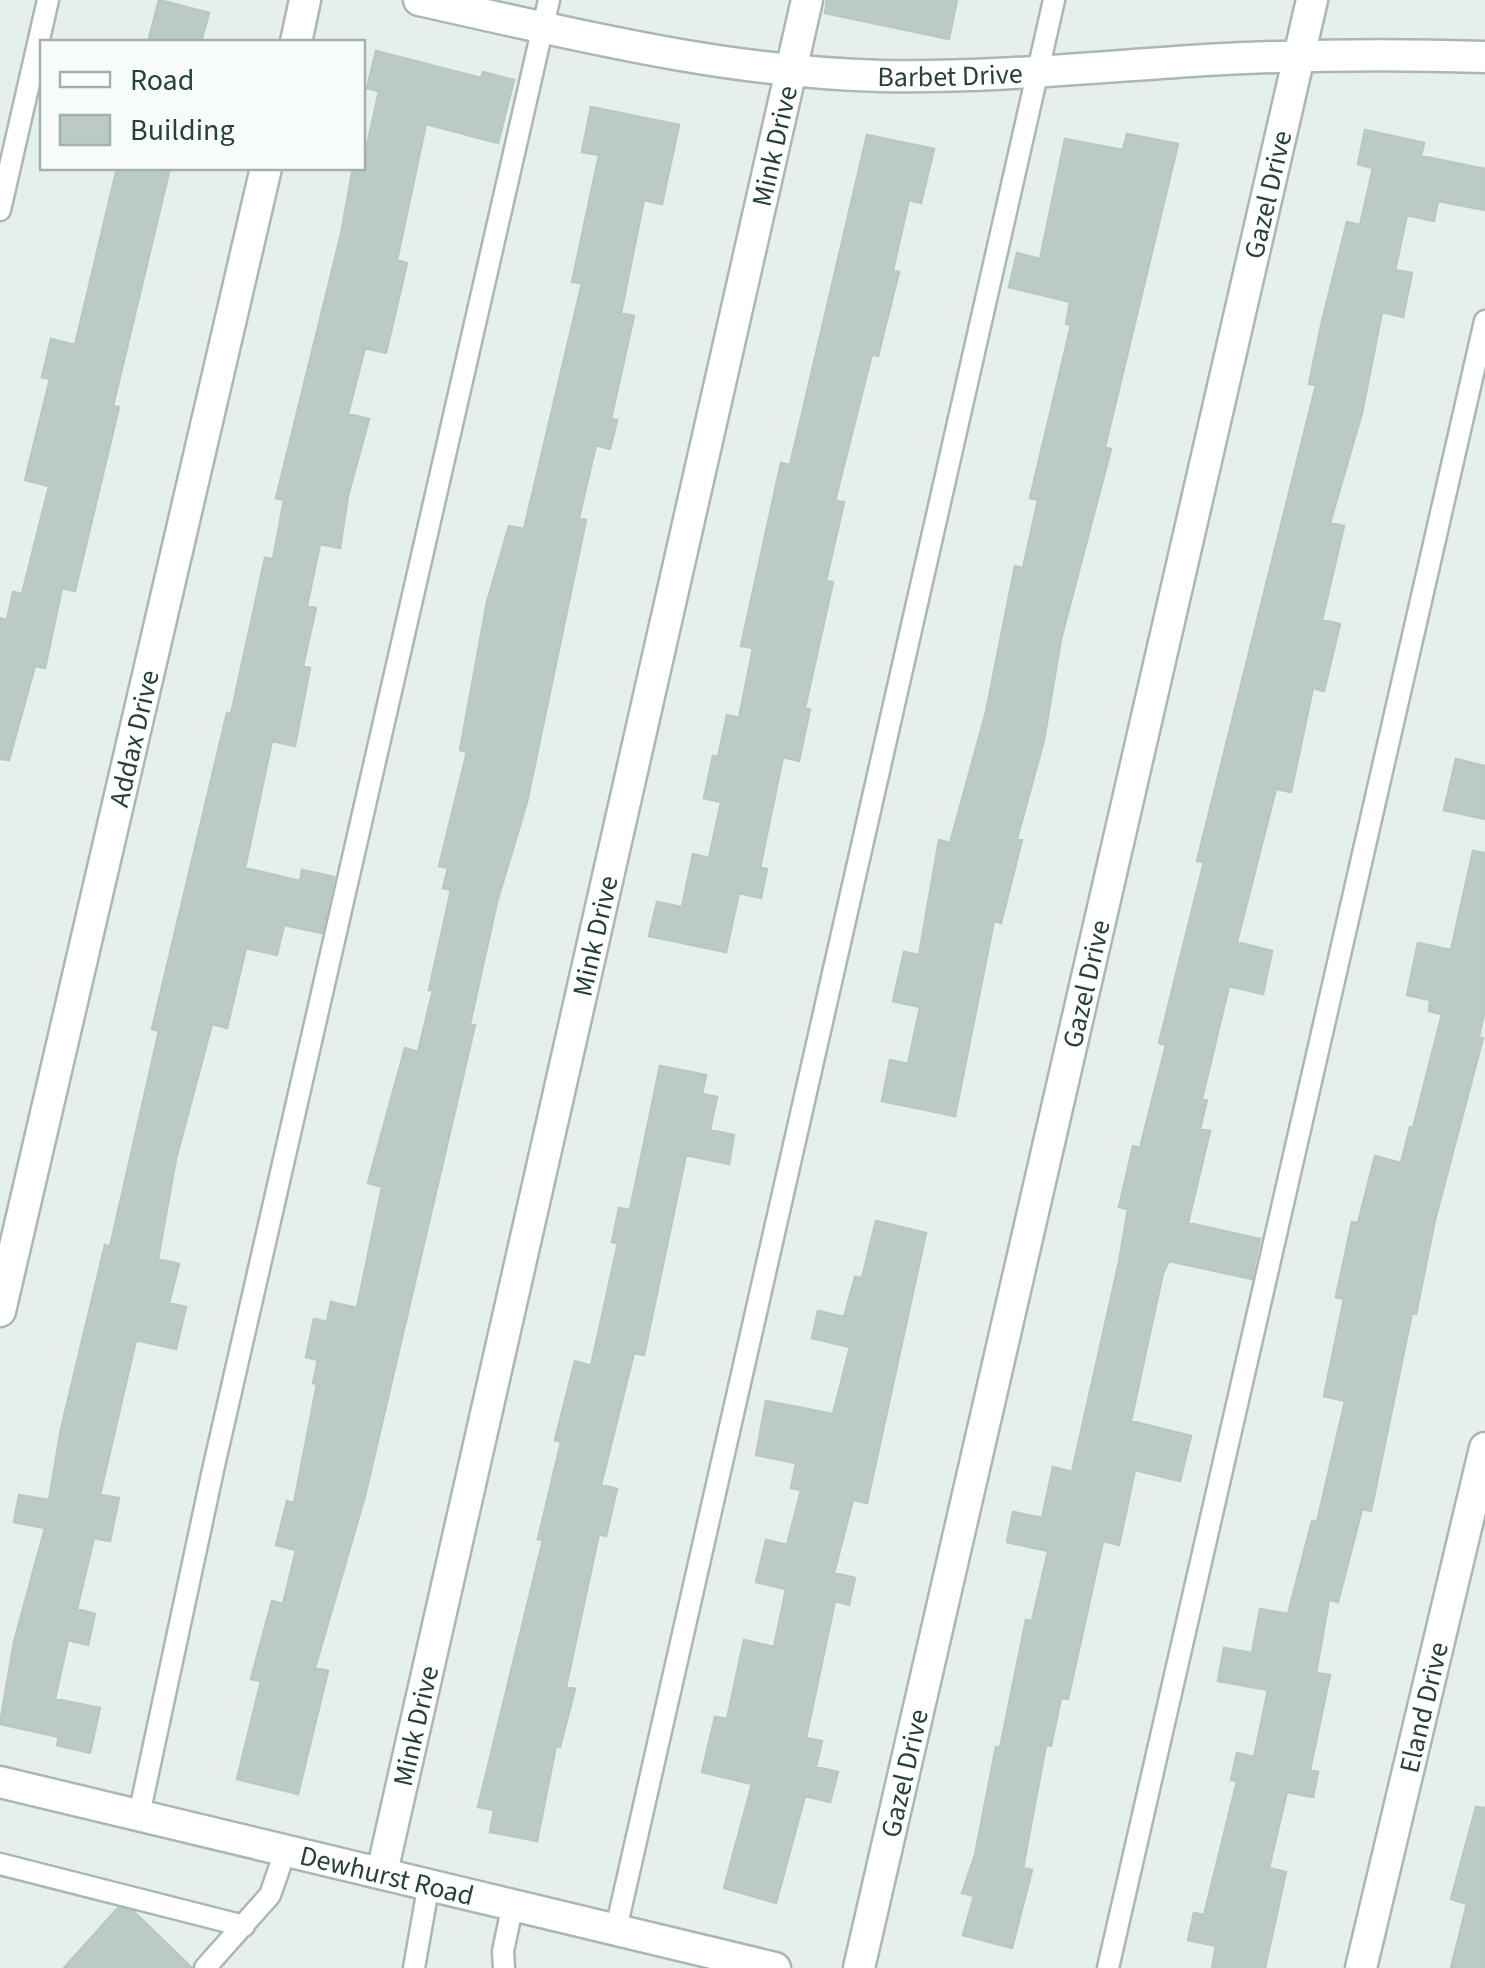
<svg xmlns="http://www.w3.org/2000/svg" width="1485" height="1968" font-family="'Source Sans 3',sans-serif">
<rect width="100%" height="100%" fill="#e6efeb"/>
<path fill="#bbcac4" stroke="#b8c9c2" stroke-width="2.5" d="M 159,0 L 209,13 L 201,42 L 148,42 Z
M 827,0 L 957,0 L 949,39 L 825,13 Z
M 376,51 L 481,78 L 483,72 L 514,80 L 498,143 L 426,124 L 397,260 L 407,263 L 386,353 L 365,348 L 348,414 L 369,419 L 348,496 L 340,548 L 320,544 L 307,606 L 316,608 L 303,666 L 310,668 L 295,746 L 272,741 L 245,868 L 300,881 L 302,870 L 334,877 L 322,933 L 284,925 L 277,955 L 246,948 L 227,1028 L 212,1024 L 176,1159 L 158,1259 L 179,1264 L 169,1303 L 186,1307 L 176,1349 L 136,1340 L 100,1495 L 119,1498 L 110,1541 L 94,1538 L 77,1609 L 95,1614 L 88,1645 L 68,1640 L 55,1699 L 100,1708 L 90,1753 L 57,1745 L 59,1737 L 0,1724 L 14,1642 L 45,1528 L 14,1522 L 19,1495 L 49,1500 L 61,1429 L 105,1245 L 110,1247 L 159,1031 L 152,1029 L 227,713 L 231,714 L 265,558 L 273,559 L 284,500 L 276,498 L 341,234 L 353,168 L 362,168 L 379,91 L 367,88 Z
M 591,107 L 679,125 L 662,204 L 644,200 L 621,313 L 634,316 L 611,419 L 617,420 L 610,449 L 596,445 L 579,518 L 586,520 L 527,802 L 497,902 L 470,1024 L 475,1025 L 365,1496 L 315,1668 L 328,1671 L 298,1794 L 237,1779 L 261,1681 L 251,1679 L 272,1601 L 283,1604 L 296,1550 L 276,1545 L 287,1501 L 294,1503 L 317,1384 L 313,1383 L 318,1360 L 306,1357 L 314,1319 L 327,1322 L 331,1302 L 357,1308 L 382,1187 L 368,1183 L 405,1048 L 418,1052 L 433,990 L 429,990 L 451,890 L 443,888 L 448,868 L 439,866 L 467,752 L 460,750 L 487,602 L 509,526 L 524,529 L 582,283 L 572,282 L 599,155 L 582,152 Z
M 1365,130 L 1424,143 L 1421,156 L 1485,169 L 1485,210 L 1438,201 L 1434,221 L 1407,215 L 1395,270 L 1412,273 L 1403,317 L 1382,312 L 1362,413 L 1330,523 L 1344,526 L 1322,620 L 1340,624 L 1324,691 L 1313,688 L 1291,792 L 1276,789 L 1237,942 L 1272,951 L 1263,994 L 1229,986 L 1202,1099 L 1207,1100 L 1200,1129 L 1210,1131 L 1188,1223 L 1260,1239 L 1254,1267 L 1252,1279 L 1169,1261 L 1163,1273 L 1131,1421 L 1191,1436 L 1180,1481 L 1135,1470 L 1119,1545 L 1103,1541 L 1068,1699 L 1061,1698 L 1051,1746 L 1046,1745 L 1023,1868 L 1032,1870 L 1012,1948 L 963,1935 L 974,1896 L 962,1893 L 975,1855 L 996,1747 L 1000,1748 L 1026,1620 L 1032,1621 L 1048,1551 L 1007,1542 L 1013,1512 L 1042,1518 L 1053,1467 L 1072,1472 L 1119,1262 L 1128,1209 L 1119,1207 L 1133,1146 L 1140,1148 L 1166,1045 L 1159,1043 L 1204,862 L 1197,861 L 1316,385 L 1309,384 L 1322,321 L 1347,222 L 1360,225 L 1373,168 L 1358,164 Z
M 1127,134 L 1178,144 L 1105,447 L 1111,449 L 1061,639 L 1044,740 L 1017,839 L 1022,840 L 1001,923 L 994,921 L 955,1116 L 882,1101 L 890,1060 L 908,1064 L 920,1007 L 893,1001 L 904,952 L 919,955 L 939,840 L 950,843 L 986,712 L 1015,566 L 1023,568 L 1038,500 L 1030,498 L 1071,325 L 1066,324 L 1070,302 L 1009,287 L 1017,253 L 1040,259 L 1065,139 L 1123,150 Z
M 867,135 L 934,149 L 921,203 L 909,200 L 893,270 L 899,272 L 878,356 L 872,354 L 835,501 L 844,502 L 826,581 L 833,582 L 805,708 L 810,709 L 799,761 L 783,757 L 760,868 L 767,869 L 761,898 L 739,893 L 726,952 L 649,936 L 657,902 L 682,907 L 693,854 L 709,858 L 721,802 L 704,798 L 713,756 L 718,757 L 727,715 L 739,718 L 753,648 L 741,646 L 781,463 L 790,465 Z
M 117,168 L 170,168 L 113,406 L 119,407 L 75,591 L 62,588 L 45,668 L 35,666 L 9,760 L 0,759 L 0,618 L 7,620 L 13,592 L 22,594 L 49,486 L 25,480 L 50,379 L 42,377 L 51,339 L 75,345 Z
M 1456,759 L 1485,766 L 1485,819 L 1444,810 Z
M 1473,851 L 1485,853 L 1485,1009 L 1479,1037 L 1483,1038 L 1435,1220 L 1416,1314 L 1412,1313 L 1371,1511 L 1362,1509 L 1338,1602 L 1329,1600 L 1316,1673 L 1330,1675 L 1310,1770 L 1318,1772 L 1313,1797 L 1287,1792 L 1269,1868 L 1286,1872 L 1265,1968 L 1212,1968 L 1216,1946 L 1188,1940 L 1194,1913 L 1204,1915 L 1237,1781 L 1231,1780 L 1237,1753 L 1254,1757 L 1268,1690 L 1218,1681 L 1224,1648 L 1252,1653 L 1260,1609 L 1288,1614 L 1312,1521 L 1317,1522 L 1345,1401 L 1324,1396 L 1344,1299 L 1336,1297 L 1352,1222 L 1358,1223 L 1375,1156 L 1401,1163 L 1410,1127 L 1413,1128 L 1442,1014 L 1429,1011 L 1430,1000 L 1407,995 L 1418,943 L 1451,950 Z
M 660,1066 L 706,1075 L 702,1094 L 717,1097 L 710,1130 L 734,1135 L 729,1164 L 686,1155 L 644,1355 L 634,1353 L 601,1485 L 617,1489 L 606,1536 L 599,1534 L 566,1687 L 575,1689 L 560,1747 L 556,1746 L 537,1841 L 490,1832 L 494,1810 L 478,1807 L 543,1540 L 538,1539 L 561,1442 L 555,1440 L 575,1361 L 591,1366 L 618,1243 L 612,1242 L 619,1208 L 630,1210 Z
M 876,1221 L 926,1233 L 867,1503 L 853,1500 L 834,1573 L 855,1578 L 849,1605 L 835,1601 L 806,1738 L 822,1741 L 816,1767 L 838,1772 L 830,1802 L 805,1796 L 776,1903 L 724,1888 L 752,1784 L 702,1772 L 715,1717 L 727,1719 L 744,1640 L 774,1647 L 786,1589 L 756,1582 L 766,1540 L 787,1545 L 801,1490 L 791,1488 L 796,1463 L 756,1455 L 766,1401 L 833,1414 L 850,1347 L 812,1338 L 818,1311 L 844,1317 L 855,1277 L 862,1278 Z
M 1476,1807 L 1485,1808 L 1485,1968 L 1451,1968 L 1467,1904 L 1451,1899 Z
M 118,1908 L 134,1912 L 192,1968 L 64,1968 Z"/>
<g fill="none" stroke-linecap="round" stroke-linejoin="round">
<g stroke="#a8b8b2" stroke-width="25">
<path id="service" d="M 0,210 L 48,0
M 139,1815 L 213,1470 L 549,0
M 0,1864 L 244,1926
M 616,1929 L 1054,0
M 205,1968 L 270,1895 L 286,1849
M 414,1968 L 429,1883
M 504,1968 L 503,1951 L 513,1904
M 1108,1968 L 1485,321"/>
</g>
<g stroke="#a8b8b2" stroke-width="35">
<g id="minor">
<path id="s1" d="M 419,0 C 572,34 724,72 881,76 C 989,78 1097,67 1205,60 C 1299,55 1392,54 1485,57"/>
<path d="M 296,42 L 305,0"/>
<path id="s2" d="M 0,1311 L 266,168"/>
<path id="s3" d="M 382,1872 L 807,0"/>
<path id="s4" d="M 859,1968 L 1312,0"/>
</g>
</g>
<g stroke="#a8b8b2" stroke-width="35">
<g id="tertiary">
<path id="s5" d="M 0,1782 L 775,1968"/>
<path id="s6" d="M 1361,1968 L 1485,1448"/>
</g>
</g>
<use href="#service" stroke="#fff" stroke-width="20"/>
<use href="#minor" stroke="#fff" stroke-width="30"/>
<use href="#tertiary" stroke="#fff" stroke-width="30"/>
</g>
<g text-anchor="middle" stroke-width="8" stroke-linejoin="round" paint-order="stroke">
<g font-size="28" fill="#24423a" stroke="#f7fbf9">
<text dy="10" stroke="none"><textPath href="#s1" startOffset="538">Barbet Drive</textPath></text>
<text dy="10" stroke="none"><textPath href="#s3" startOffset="1770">Mink Drive</textPath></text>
<text dy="10" stroke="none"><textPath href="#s4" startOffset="1820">Gazel Drive</textPath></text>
<text dy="10" stroke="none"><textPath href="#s2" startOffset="588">Addax Drive</textPath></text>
<text dy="10" stroke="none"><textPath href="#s3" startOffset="960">Mink Drive</textPath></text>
<text dy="10" stroke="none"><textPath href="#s4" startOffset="1010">Gazel Drive</textPath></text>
<text dy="10" stroke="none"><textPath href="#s6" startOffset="268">Eland Drive</textPath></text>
<text dy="10" stroke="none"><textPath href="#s3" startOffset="150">Mink Drive</textPath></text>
<text dy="10" stroke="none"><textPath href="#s4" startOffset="200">Gazel Drive</textPath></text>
<text dy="10" stroke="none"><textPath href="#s5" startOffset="398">Dewhurst Road</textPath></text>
</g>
</g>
<rect x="40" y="40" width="325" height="130" fill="#f7fbf9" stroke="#a3b1ad" stroke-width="2.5"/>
<rect x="60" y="72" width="50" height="15" fill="#ffffff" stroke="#a3b1ad" stroke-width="2.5"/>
<text x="130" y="90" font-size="30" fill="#24423a">Road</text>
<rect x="60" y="115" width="50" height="30" fill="#bbcac4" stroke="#a3b1ad" stroke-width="2.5"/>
<text x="130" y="140" font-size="30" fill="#24423a">Building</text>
</svg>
